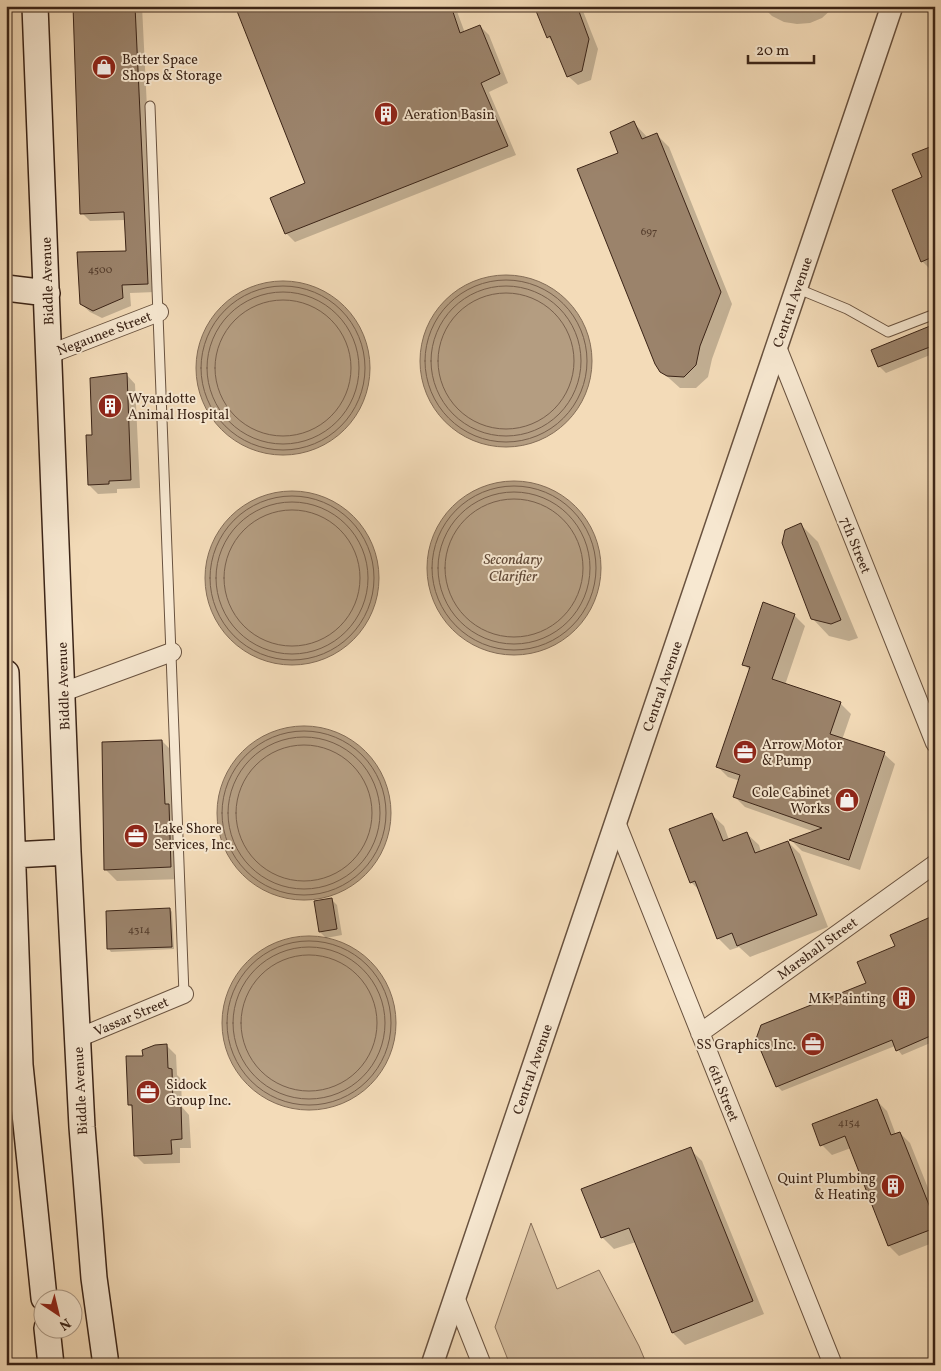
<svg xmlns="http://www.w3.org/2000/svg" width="941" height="1371" font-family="Vollkorn,serif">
<rect width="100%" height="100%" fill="#f3dbb8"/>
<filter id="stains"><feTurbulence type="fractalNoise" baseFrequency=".004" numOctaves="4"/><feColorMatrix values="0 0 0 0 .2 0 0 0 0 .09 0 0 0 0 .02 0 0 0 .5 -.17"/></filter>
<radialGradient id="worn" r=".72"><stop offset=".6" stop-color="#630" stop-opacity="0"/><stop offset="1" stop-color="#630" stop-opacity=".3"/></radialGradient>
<path fill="#d4bc9d" stroke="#88705a" d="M 531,1223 L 557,1289 L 599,1270 L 639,1346 L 647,1365 L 510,1365 L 495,1327 Z"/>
<path fill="#b49d81" stroke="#846d57" d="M420 361a86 86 0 1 1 172 0a86 86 0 1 1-172 0Z
M196 368a87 87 0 1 1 174 0a87 87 0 1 1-174 0Z
M427 568a87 87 0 1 1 174 0a87 87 0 1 1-174 0Z
M205 578a87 87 0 1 1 174 0a87 87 0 1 1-174 0Z
M217 813a87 87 0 1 1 174 0a87 87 0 1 1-174 0Z
M222 1023a87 87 0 1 1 174 0a87 87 0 1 1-174 0Z"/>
<path fill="#0003" d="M 74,6 L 142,6 L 156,292 L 130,293 L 131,306 L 102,318 L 90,312 L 81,304 L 127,252 L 126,220 L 90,221 L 82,213 Z
M 236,6 L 455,6 L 465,33 L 480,26 L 489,35 L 508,83 L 489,92 L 516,155 L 295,242 L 286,233 L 307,184 Z
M 536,6 L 581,6 L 598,49 L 591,80 L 578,85 L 568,76 L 554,43 L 548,37 Z
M 762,6 L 835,6 L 822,18 L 810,23 L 797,24 L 784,22 L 772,16 Z
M 634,123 L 648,138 L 657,135 L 669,147 L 732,304 L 712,359 L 708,377 L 696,388 L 680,388 L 661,371 L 620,153 Z
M 935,147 L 935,273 L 934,273 L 922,261 L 924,178 Z
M 935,326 L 935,353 L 886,373 L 880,367 L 873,350 Z
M 126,374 L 135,384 L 140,488 L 117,489 L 117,493 L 98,494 L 89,485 L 94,436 L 109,375 Z
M 801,525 L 818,542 L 858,638 L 849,641 L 829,636 L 812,618 Z
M 794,615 L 805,626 L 785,685 L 840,703 L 851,714 L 842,740 L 884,754 L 895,764 L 860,870 L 802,851 L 792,841 L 815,832 L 745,807 L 734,796 L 740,781 L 728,777 L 717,766 L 750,671 L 744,664 Z
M 162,741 L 174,753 L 183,879 L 117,881 L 105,869 Z
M 711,814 L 724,826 L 729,840 L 746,833 L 759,845 L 761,852 L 788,842 L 800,854 L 828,927 L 750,957 L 739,947 L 730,950 L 718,938 L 700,891 L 691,882 Z
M 331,899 L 337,905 L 342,935 L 326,938 L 320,932 Z
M 170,909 L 172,912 L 174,949 L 111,952 L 109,949 Z
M 935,916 L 935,1041 L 902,1055 L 895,1046 L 782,1091 L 777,1086 L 868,984 L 896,947 Z
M 166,1045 L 176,1055 L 177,1075 L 181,1079 L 182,1107 L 189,1115 L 191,1148 L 180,1148 L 180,1163 L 144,1164 L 135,1155 L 133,1109 L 129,1104 L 144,1057 Z
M 876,1100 L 887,1111 L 896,1135 L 900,1133 L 910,1143 L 930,1193 L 935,1191 L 935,1242 L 899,1256 L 889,1246 L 851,1148 L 832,1155 L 822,1145 Z
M 690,1149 L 702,1161 L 764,1314 L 685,1345 L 673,1333 L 636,1242 L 614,1249 L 602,1237 Z"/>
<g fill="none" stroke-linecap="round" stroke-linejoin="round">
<path stroke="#78604c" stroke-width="1" d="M425 361a81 81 0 1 1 162 0a81 81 0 1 1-162 0Z
M431 361a75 75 0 1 1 150 0a75 75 0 1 1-150 0Z
M201 368a82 82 0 1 1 164 0a82 82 0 1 1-164 0Z
M207 368a76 76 0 1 1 152 0a76 76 0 1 1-152 0Z
M438 361a68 68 0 1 1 136 0a68 68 0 1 1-136 0Z
M215 368a68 68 0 1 1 136 0a68 68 0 1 1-136 0Z
M432 568a82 82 0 1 1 164 0a82 82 0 1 1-164 0Z
M438 568a76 76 0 1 1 152 0a76 76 0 1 1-152 0Z
M210 578a82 82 0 1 1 164 0a82 82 0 1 1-164 0Z
M445 568a69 69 0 1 1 138 0a69 69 0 1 1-138 0Z
M216 578a76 76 0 1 1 152 0a76 76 0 1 1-152 0Z
M224 578a68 68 0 1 1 136 0a68 68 0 1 1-136 0Z
M222 813a82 82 0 1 1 164 0a82 82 0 1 1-164 0Z
M228 813a76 76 0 1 1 152 0a76 76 0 1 1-152 0Z
M236 813a68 68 0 1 1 136 0a68 68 0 1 1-136 0Z
M227 1023a82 82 0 1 1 164 0a82 82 0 1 1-164 0Z
M233 1023a76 76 0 1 1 152 0a76 76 0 1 1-152 0Z
M241 1023a68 68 0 1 1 136 0a68 68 0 1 1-136 0Z"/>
</g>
<path fill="#9b836b" stroke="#3b2417" d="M 73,6 L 135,6 L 148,284 L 122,285 L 123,298 L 93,311 L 80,304 L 77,252 L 126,251 L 124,212 L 80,214 Z
M 235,6 L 451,6 L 460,33 L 480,25 L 500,74 L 481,83 L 508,146 L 285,234 L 270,198 L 305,183 Z
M 534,6 L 577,6 L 589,39 L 582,71 L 567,77 L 550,36 L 547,38 Z
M 634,121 L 642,139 L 657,133 L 721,292 L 700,346 L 696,365 L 684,377 L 667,376 L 660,372 L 655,364 L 577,169 L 618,153 L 610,132 Z
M 935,145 L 935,256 L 921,262 L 892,190 L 922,177 L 912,154 Z
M 935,324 L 935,345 L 878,367 L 871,350 Z
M 127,373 L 131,480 L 109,481 L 109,484 L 88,485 L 86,435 L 92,435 L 90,378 Z
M 801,523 L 841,620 L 831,624 L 811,619 L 782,543 L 785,530 Z
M 763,602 L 795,614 L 772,679 L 841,702 L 830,734 L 885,752 L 849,860 L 789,840 L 822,828 L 733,797 L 740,775 L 716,767 L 750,667 L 742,665 Z
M 162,740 L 165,804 L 169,804 L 171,867 L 104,870 L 102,742 Z
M 712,813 L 723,841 L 747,832 L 755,853 L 788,841 L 817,915 L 737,946 L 732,933 L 717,939 L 695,881 L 690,883 L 669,829 Z
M 332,898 L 337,929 L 319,932 L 314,901 Z
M 170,908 L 172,947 L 107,949 L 106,911 Z
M 935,915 L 935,1034 L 896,1051 L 892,1040 L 776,1087 L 756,1039 L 761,1025 L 866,983 L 857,962 L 895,946 L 890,935 Z
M 167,1044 L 168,1068 L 172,1069 L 173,1105 L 181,1105 L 182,1139 L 171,1140 L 172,1154 L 134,1156 L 132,1105 L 128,1105 L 126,1056 L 143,1056 L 142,1050 L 155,1045 Z
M 877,1099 L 891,1135 L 900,1132 L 935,1220 L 935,1228 L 888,1246 L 845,1136 L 820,1146 L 812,1124 Z
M 691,1147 L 753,1301 L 672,1333 L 629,1228 L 601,1238 L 581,1189 Z"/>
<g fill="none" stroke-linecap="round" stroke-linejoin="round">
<g stroke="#69523f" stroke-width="11">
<path id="service" d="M 150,106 L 184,994
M 796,288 L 847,309 L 888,332 L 935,314"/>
</g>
<g stroke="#69523f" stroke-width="20">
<path id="minor" d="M 777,347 L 935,743
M 50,354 L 159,312
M 63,692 L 172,652
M 616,822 L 833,1365
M 700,1033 L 935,864
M 78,1038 L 184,994
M 455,1297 L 482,1365"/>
</g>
<g stroke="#69523f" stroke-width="24">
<path id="tertiary" d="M 432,1365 L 892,6"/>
</g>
<g stroke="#3b2417" stroke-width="28">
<path id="secondary" d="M 35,6 L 68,852 L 82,1127 L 94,1278 L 106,1365
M 6,288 L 47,293
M 6,673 L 20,1065 L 44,1298
M 13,855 L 68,852
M 47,1328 L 51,1365"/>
</g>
<use href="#service" stroke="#f7e8d1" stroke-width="9"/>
<use href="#minor" stroke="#f7e8d1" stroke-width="18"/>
<use href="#tertiary" stroke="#f7e8d1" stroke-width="21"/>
<use href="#secondary" stroke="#f7e8d1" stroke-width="25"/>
</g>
<defs>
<g id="shop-disc" transform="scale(1.25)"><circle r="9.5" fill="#8f2418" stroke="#f7e8d1"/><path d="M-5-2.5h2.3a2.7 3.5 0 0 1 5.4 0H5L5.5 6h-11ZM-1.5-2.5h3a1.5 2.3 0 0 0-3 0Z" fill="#fff"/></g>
<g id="building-disc" transform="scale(1.25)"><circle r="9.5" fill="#8f2418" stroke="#f7e8d1"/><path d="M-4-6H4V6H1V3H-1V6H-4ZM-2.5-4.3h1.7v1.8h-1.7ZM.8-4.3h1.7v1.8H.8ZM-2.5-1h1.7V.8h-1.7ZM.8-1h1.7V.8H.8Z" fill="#fff"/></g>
<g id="office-disc" transform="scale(1.25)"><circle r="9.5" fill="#8f2418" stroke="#f7e8d1"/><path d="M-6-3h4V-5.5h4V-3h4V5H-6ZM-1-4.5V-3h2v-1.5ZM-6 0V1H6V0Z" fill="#fff"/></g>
</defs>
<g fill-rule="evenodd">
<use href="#shop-disc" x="104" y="67"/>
<use href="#building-disc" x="386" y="114"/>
<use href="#building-disc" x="110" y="406"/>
<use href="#office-disc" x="745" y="752"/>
<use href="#shop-disc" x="847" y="800"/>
<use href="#office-disc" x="136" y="836"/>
<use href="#building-disc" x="904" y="998"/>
<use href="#office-disc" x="813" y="1044"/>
<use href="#office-disc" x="148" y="1092"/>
<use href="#building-disc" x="893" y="1186"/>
</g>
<g text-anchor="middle" stroke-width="4" stroke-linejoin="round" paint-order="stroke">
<g font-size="11" fill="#533c2c">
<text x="649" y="235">697</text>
<text x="100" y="273">4500</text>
<text x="139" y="933">4314</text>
<text x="849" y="1126">4154</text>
</g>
<g font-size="14" fill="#3b2417" stroke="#f7e8d1" text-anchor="start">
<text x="122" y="64">Better Space<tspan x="122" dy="16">Shops &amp; Storage</tspan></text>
<text x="404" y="119">Aeration Basin</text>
<text x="128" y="403">Wyandotte<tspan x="128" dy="16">Animal Hospital</tspan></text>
<text x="762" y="749">Arrow Motor<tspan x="762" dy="16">&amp; Pump</tspan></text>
<text x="830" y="797" text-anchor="end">Cole Cabinet<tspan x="830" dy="16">Works</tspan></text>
<text x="154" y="833">Lake Shore<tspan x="154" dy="16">Services, Inc.</tspan></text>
<text x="886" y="1003" text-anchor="end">MK Painting</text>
<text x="796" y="1049" text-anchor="end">SS Graphics Inc.</text>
<text x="166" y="1089">Sidock<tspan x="166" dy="16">Group Inc.</tspan></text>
<text x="876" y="1183" text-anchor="end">Quint Plumbing<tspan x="876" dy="16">&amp; Heating</tspan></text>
</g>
<g font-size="14" fill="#3b2417" stroke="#f7e8d1">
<text transform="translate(47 281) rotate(-92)" y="5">Biddle Avenue</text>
<text transform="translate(792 302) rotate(-71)" y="5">Central Avenue</text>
<text transform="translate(104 333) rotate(-21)" y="5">Negaunee Street</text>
<text transform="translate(856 545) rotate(68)" y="5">7th Street</text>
<text transform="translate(63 686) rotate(-92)" y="5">Biddle Avenue</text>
<text transform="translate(662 686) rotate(-71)" y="5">Central Avenue</text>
<text transform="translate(817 948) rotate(-36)" y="5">Marshall Street</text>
<text transform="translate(131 1016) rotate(-23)" y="5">Vassar Street</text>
<text transform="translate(532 1069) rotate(-71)" y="5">Central Avenue</text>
<text transform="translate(80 1091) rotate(-93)" y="5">Biddle Avenue</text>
<text transform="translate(724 1093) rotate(68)" y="5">6th Street</text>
</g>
<g font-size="15" font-style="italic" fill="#5f4837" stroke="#f7e8d1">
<text x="513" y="564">Secondary<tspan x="513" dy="17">Clarifier</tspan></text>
</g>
</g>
<rect width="941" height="1371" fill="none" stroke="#f3dbb8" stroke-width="25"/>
<rect x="8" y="8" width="926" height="1356" fill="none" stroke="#3b2417" stroke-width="2.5"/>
<rect x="12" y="12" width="916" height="1346" fill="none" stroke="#3b2417"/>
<g transform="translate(58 1314) rotate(145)"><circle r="24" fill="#f7e8d1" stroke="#ac9a87"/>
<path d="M0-4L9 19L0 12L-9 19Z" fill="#8f2418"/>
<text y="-8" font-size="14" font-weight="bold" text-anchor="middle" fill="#3b2417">N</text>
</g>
<path d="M748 55v8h66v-8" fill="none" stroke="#3b2417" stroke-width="2.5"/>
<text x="756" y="55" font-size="15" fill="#3b2417" stroke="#f7e8d1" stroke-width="4" paint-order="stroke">20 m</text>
<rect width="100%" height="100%" filter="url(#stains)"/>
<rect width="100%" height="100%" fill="url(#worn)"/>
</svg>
